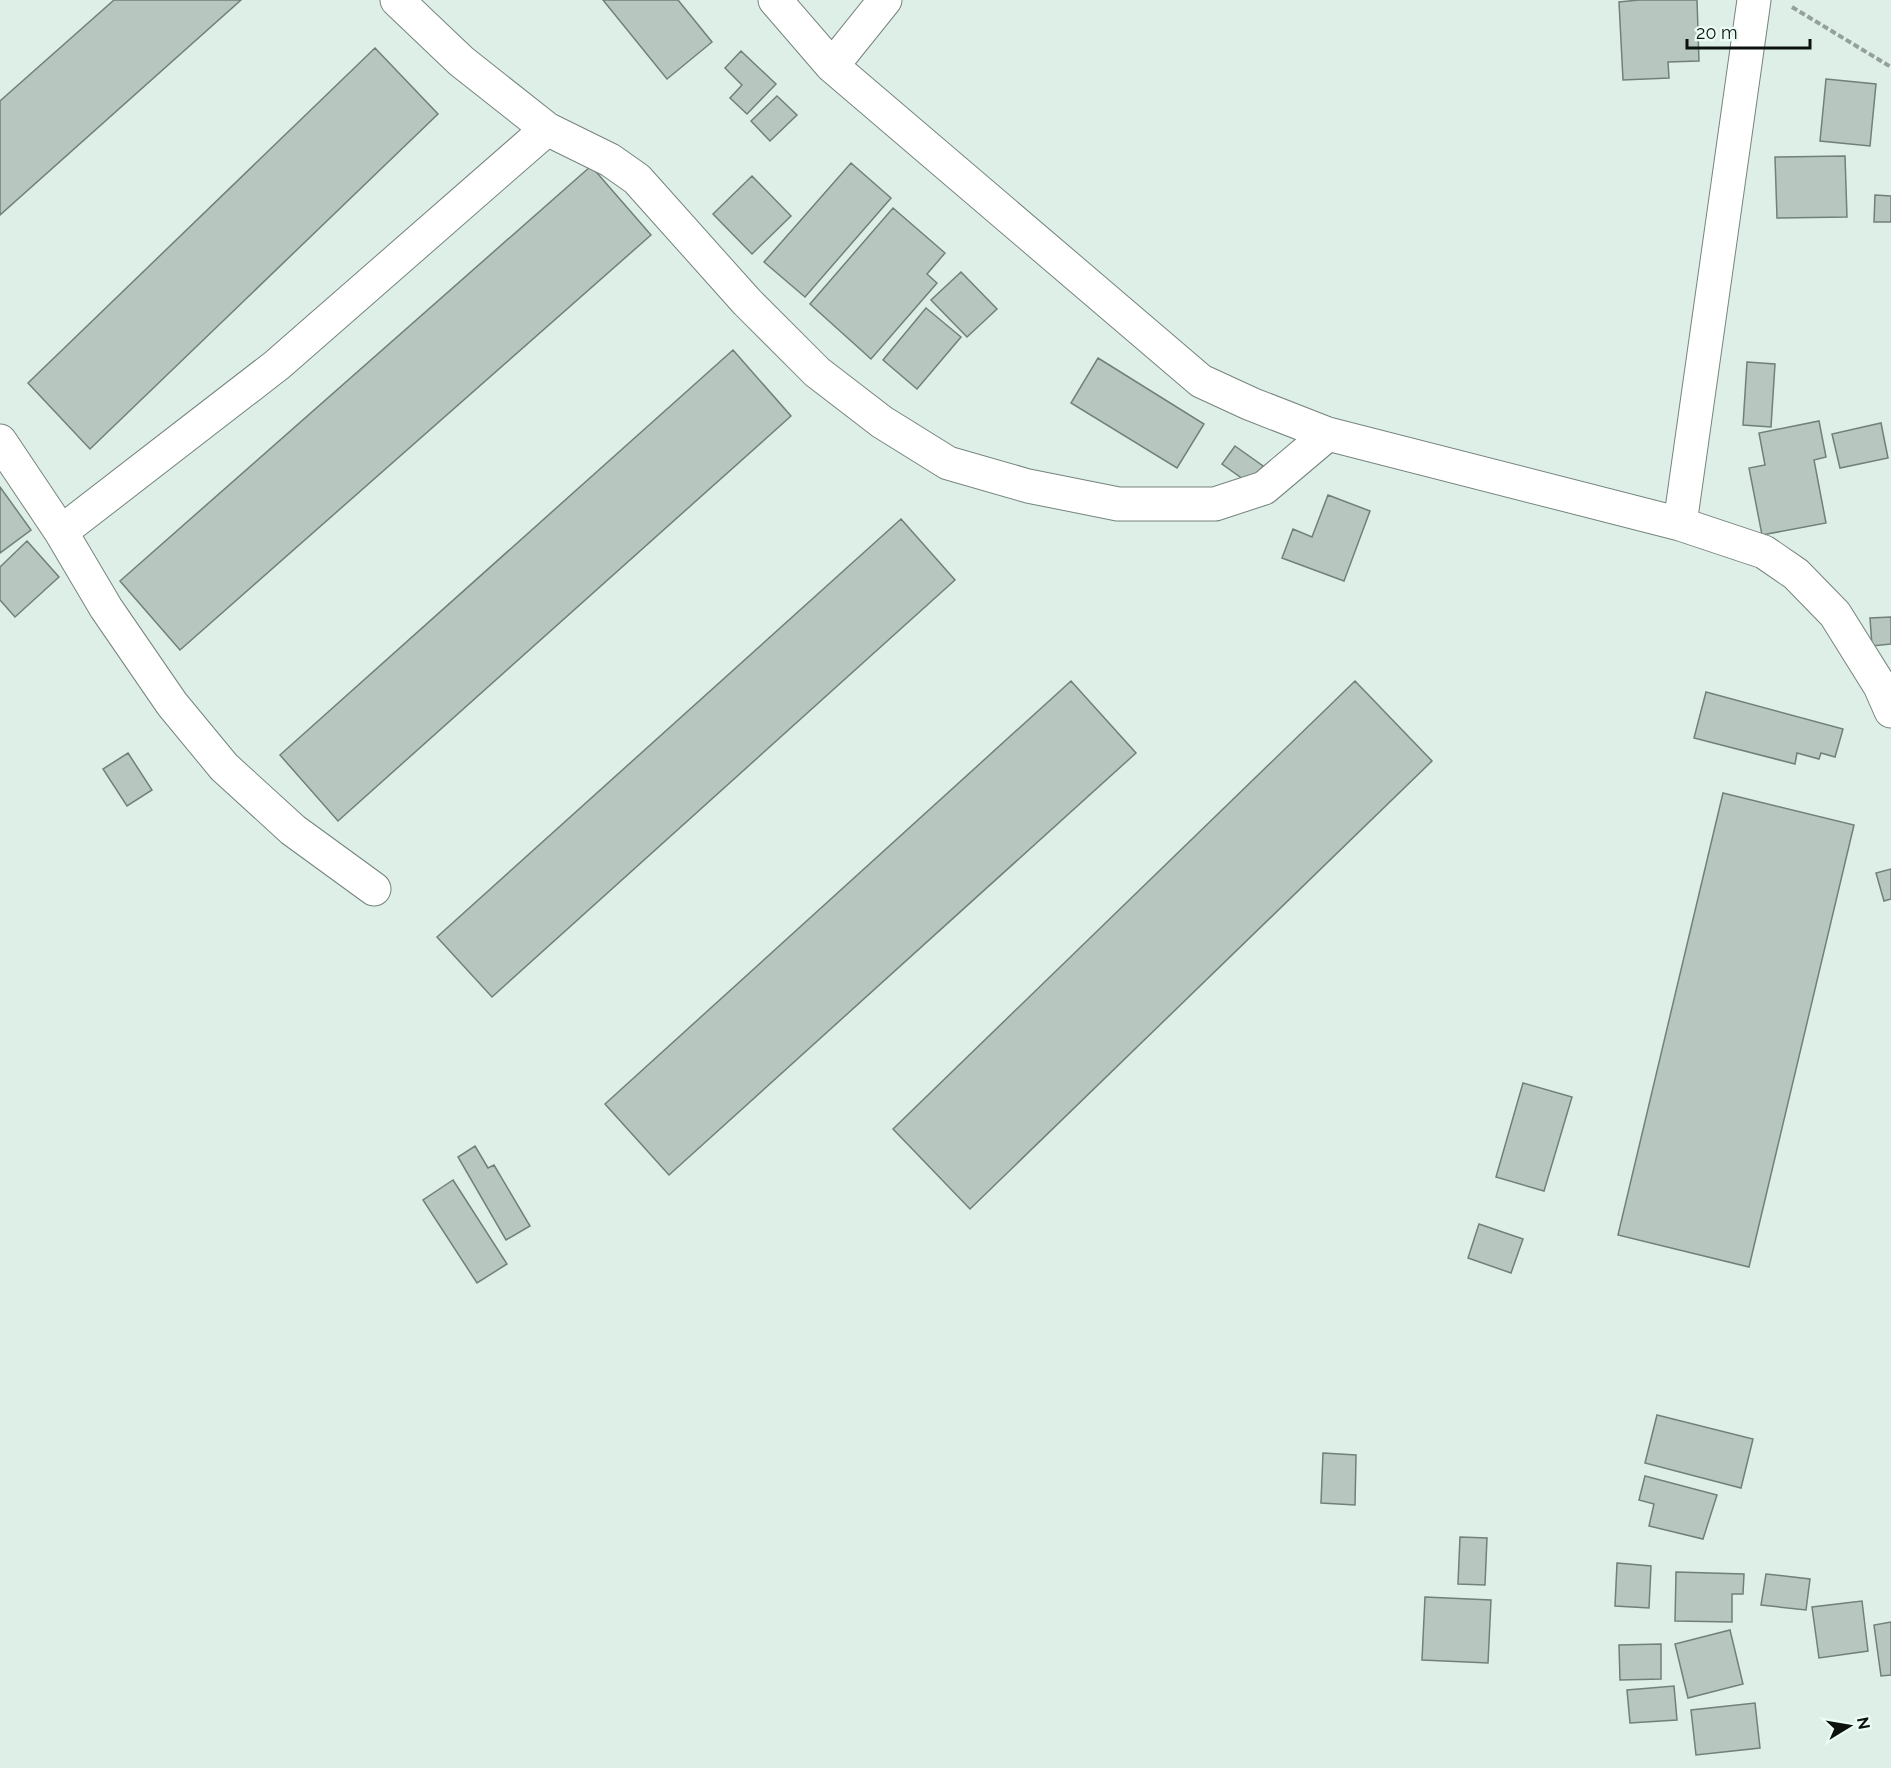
<svg xmlns="http://www.w3.org/2000/svg" width="1891" height="1768" font-family="Raleway,sans-serif">
<rect width="100%" height="100%" fill="#deefe7"/>
<path fill="#b7c7c0" stroke="#718079" stroke-width="1.5" d="M 114,0 L 241,0 L 0,215 L 0,101 Z
M 603,0 L 678,0 L 712,42 L 667,79 Z
M 1639,0 L 1697,0 L 1699,61 L 1668,62 L 1669,78 L 1623,80 L 1619,2 Z
M 375,48 L 438,114 L 90,449 L 28,383 Z
M 741,51 L 776,84 L 747,114 L 730,98 L 742,85 L 725,68 Z
M 1826,79 L 1876,84 L 1870,146 L 1820,141 Z
M 777,96 L 797,115 L 770,141 L 751,121 Z
M 1845,156 L 1847,217 L 1777,218 L 1775,157 Z
M 851,163 L 891,198 L 805,297 L 764,262 Z
M 591,166 L 651,235 L 180,650 L 120,581 Z
M 752,176 L 791,216 L 752,254 L 713,214 Z
M 1875,195 L 1891,196 L 1891,222 L 1874,222 Z
M 893,208 L 945,253 L 927,274 L 937,283 L 871,359 L 810,304 Z
M 961,272 L 997,309 L 967,337 L 931,300 Z
M 926,308 L 961,337 L 917,389 L 883,360 Z
M 733,350 L 791,416 L 338,821 L 280,755 Z
M 1098,358 L 1204,424 L 1177,468 L 1071,403 Z
M 1747,362 L 1775,364 L 1771,427 L 1743,425 Z
M 1819,421 L 1826,457 L 1814,460 L 1826,523 L 1762,535 L 1749,468 L 1765,465 L 1759,433 Z
M 1881,423 L 1888,458 L 1840,468 L 1832,434 Z
M 1235,446 L 1263,466 L 1250,484 L 1222,464 Z
M 0,487 L 31,530 L 0,553 Z
M 1328,495 L 1370,511 L 1344,581 L 1282,558 L 1293,529 L 1312,537 Z
M 901,519 L 955,580 L 492,997 L 437,937 Z
M 27,541 L 59,577 L 15,617 L 0,600 L 0,567 Z
M 1891,617 L 1891,644 L 1872,646 L 1870,618 Z
M 1071,681 L 1136,753 L 669,1175 L 605,1104 Z
M 1355,681 L 1432,761 L 970,1209 L 893,1129 Z
M 1706,692 L 1843,729 L 1835,757 L 1821,753 L 1819,759 L 1797,753 L 1795,764 L 1694,738 Z
M 128,753 L 152,790 L 127,806 L 103,769 Z
M 1723,793 L 1854,825 L 1749,1267 L 1618,1235 Z
M 1891,869 L 1891,899 L 1884,901 L 1876,873 Z
M 1523,1083 L 1572,1097 L 1544,1191 L 1496,1177 Z
M 475,1146 L 488,1168 L 494,1165 L 530,1226 L 506,1240 L 458,1157 Z
M 453,1180 L 507,1264 L 477,1283 L 423,1200 Z
M 1479,1224 L 1523,1239 L 1511,1273 L 1468,1258 Z
M 1657,1415 L 1753,1439 L 1741,1488 L 1645,1463 Z
M 1323,1453 L 1356,1455 L 1355,1505 L 1321,1503 Z
M 1645,1476 L 1717,1495 L 1703,1539 L 1649,1526 L 1654,1504 L 1639,1500 Z
M 1460,1537 L 1487,1538 L 1485,1585 L 1458,1584 Z
M 1617,1563 L 1651,1566 L 1649,1608 L 1615,1606 Z
M 1676,1572 L 1744,1574 L 1743,1594 L 1732,1594 L 1732,1622 L 1675,1621 Z
M 1766,1574 L 1810,1579 L 1806,1610 L 1761,1605 Z
M 1425,1597 L 1491,1600 L 1488,1663 L 1422,1660 Z
M 1862,1601 L 1868,1651 L 1819,1658 L 1812,1607 Z
M 1891,1622 L 1891,1675 L 1881,1676 L 1874,1625 Z
M 1730,1630 L 1743,1684 L 1688,1698 L 1675,1644 Z
M 1661,1644 L 1661,1679 L 1620,1680 L 1619,1645 Z
M 1674,1686 L 1677,1720 L 1630,1723 L 1627,1690 Z
M 1755,1703 L 1760,1748 L 1696,1755 L 1691,1710 Z"/>
<g fill="none" stroke-linecap="round" stroke-linejoin="round">
<g stroke="#75847e" stroke-width="35">
<path id="minor" d="M 397,0 L 461,61 L 547,129 L 610,160 L 637,179 L 747,302 L 817,372 L 882,422 L 948,463 L 1028,486 L 1118,504 L 1215,504 L 1264,488 L 1328,434
M 775,0 L 832,66 L 1201,381 L 1251,404 L 1328,434 L 1680,524 L 1764,552 L 1796,574 L 1835,614 L 1880,686 L 1891,711
M 832,66 L 885,0
M 0,441 L 61,532 L 106,608 L 172,704 L 224,767 L 293,830 L 374,889
M 1680,524 L 1754,0
M 61,532 L 277,365 L 547,129"/>
</g>
<path stroke="#94a19b" stroke-width="4" stroke-dasharray="6 3" stroke-linecap="butt" d="M 1792,7 L 1891,67"/>
<use href="#minor" stroke="#fff" stroke-width="33"/>
</g>
<g transform="translate(1849 1726) rotate(79)" stroke="#ebfcf4" stroke-width="4.5" paint-order="stroke">
<path d="M0-4.5L10 22L0 15L-10 22Z" fill="#0c1210"/>
<text y="-9" font-size="16" font-weight="bold" text-anchor="middle" fill="#0c1210">N</text>
</g>
<path d="M1687 39v9h123v-9" fill="none" stroke="#0c1210" stroke-width="3"/>
<text x="1696" y="39" font-size="18" fill="#0c1210" stroke="#ebfcf4" stroke-width="4.5" paint-order="stroke">20 m</text>
</svg>
